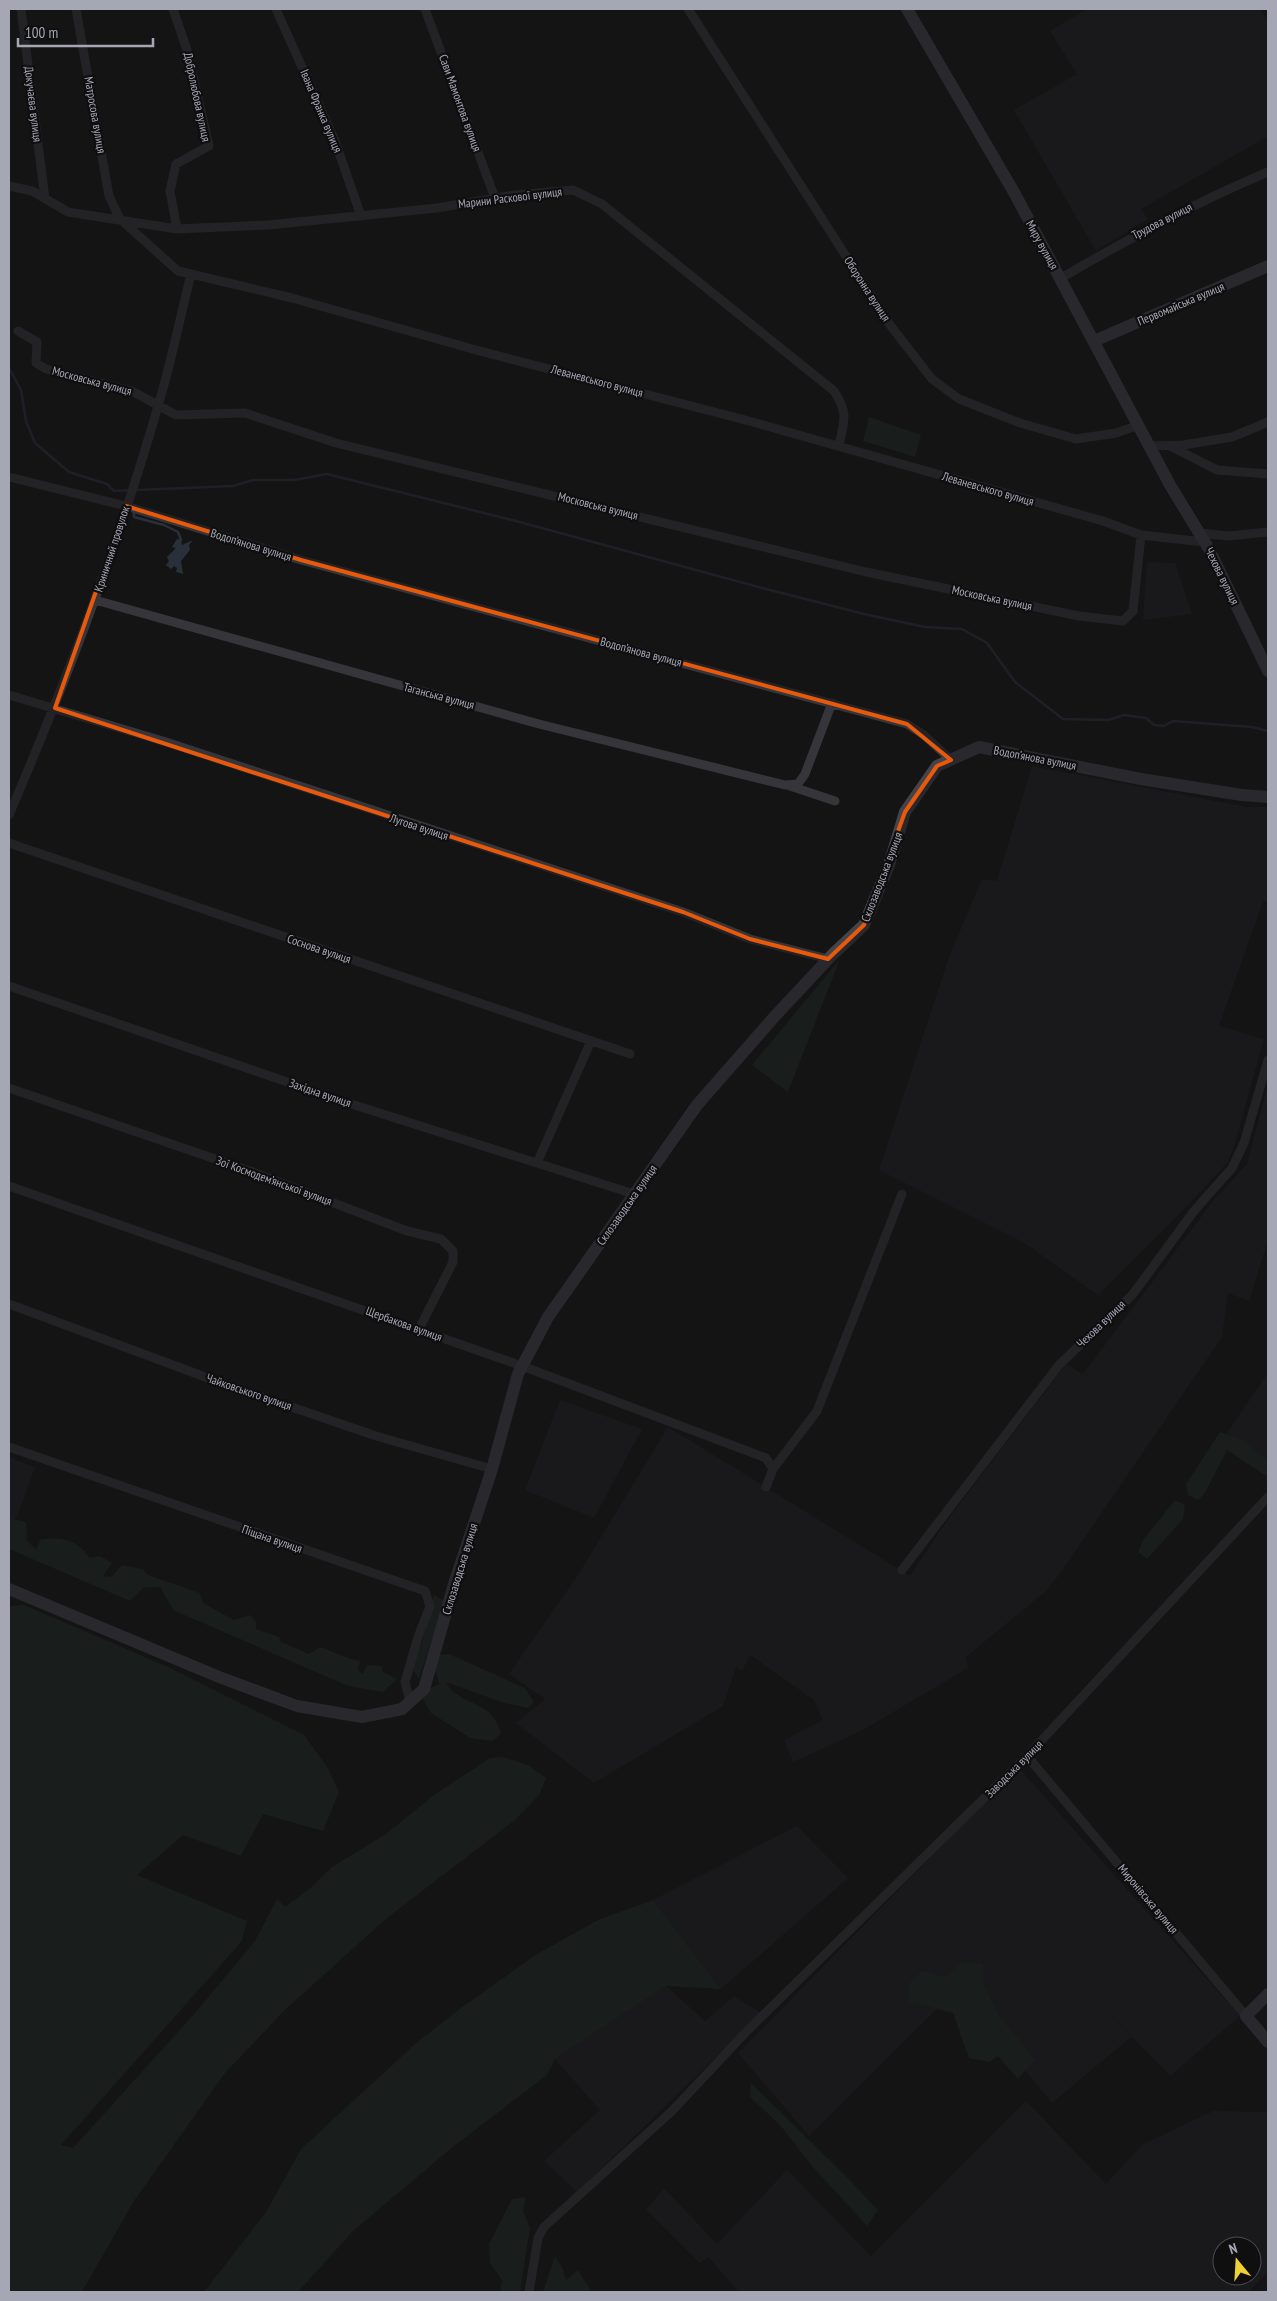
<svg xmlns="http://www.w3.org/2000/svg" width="1277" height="2301" font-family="'PT Sans Narrow',sans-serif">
<rect width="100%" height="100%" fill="#141415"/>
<path fill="#202022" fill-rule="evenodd" d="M 1087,9 L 1260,9 L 1268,21 L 1268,136 L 1141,209 L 1148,219 L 1096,251 L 1014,110 L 1077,74 L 1050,31 Z
M 1147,562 L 1175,563 L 1192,614 L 1143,620 Z
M 1032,766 L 1247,807 L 1268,807 L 1268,901 L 1263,901 L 1219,1026 L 1264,1039 L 1233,1150 L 1227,1163 L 1192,1201 L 1098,1295 L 1023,1242 L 879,1170 L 949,957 L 982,879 L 997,881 Z
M 1268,1085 L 1268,1240 L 1249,1301 L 1228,1293 L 1222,1337 L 1061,1572 L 1046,1591 L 966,1657 L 968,1668 L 861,1731 L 793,1762 L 784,1740 L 823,1720 L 814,1700 L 750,1655 L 742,1671 L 736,1667 L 723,1706 L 594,1783 L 516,1723 L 545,1699 L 509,1674 L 578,1575 L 668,1427 L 910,1576 L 946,1522 L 1066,1364 L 1083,1374 L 1213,1201 L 1247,1164 Z
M 1268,1373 L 1268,1470 L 1222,1440 Z
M 560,1400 L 642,1429 L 594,1518 L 525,1490 Z
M 9,1457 L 35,1467 L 18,1514 L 9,1529 Z
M 1019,1768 L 1240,2016 L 1170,2076 L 1107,2011 L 1131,2037 L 1052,2103 L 957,1989 L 809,2136 L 738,2053 Z
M 797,1826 L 848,1878 L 721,1989 L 653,1900 Z
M 666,1986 L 705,2021 L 734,1996 L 761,2013 L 577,2192 L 544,2161 L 600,2110 L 555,2059 Z
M 1026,2101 L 1106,2184 L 1142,2145 L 1213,2111 L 1268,2112 L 1268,2271 L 1249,2292 L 739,2292 L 708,2257 L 700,2263 L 646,2210 L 664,2188 L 717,2244 L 787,2170 L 871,2256 ZM 1222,2246 L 1252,2246 L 1252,2276 L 1222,2276 Z"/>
<path fill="#202822" d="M 869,417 L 921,435 L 915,457 L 863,441 Z
M 840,959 L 788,1092 L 752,1065 Z
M 1220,1432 L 1243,1440 L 1268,1461 L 1268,1477 L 1227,1450 L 1205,1493 L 1198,1500 L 1188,1495 L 1186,1484 Z
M 1175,1500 L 1185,1505 L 1183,1519 L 1147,1559 L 1138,1552 L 1143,1540 Z
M 9,1518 L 26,1522 L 27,1541 L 36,1549 L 41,1539 C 63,1537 77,1539 90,1558 L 100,1556 L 112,1563 L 103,1576 L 111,1577 L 122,1565 L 143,1569 L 148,1575 L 200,1593 L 203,1603 L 234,1620 L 250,1615 L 256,1622 L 256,1629 L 279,1637 L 281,1642 L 309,1654 L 320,1647 C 333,1651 346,1659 360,1661 L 358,1670 L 363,1674 L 367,1665 L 381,1666 L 383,1672 L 397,1679 L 383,1692 L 348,1686 L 173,1610 L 160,1587 L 143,1588 L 130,1601 L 9,1549 Z
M 434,1594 L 444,1601 L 419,1679 L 410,1666 L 417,1648 L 421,1646 Z
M 24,1605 L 168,1667 L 304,1735 L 328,1768 L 339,1792 L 323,1831 L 263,1814 L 241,1856 L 183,1835 L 137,1875 L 247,1921 L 242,1941 L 61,2145 L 73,2148 L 195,2013 L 255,1941 L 277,1899 L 285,1907 L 313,1886 L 332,1867 L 386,1834 L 434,1795 L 490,1758 L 503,1757 L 528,1765 L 546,1778 L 539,1795 L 515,1820 L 387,1918 L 286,2009 L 225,2073 L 134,2201 L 82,2292 L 9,2292 L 9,1606 Z
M 449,1654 L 525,1688 L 534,1702 L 528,1708 L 504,1703 L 446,1682 C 459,1707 493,1698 501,1734 L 492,1741 L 470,1738 L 431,1713 L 423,1699 L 427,1690 L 439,1684 L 435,1668 L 438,1655 Z
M 653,1900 L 721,1989 L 666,1986 L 555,2059 L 547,2075 L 449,2150 L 353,2231 L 298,2292 L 204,2292 L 266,2212 L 301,2149 L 415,2044 L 461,2008 L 537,1954 L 598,1920 Z
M 963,1962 L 983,1964 L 984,1986 L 998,2014 L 1035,2060 L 1018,2079 L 998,2056 L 989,2062 L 969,2058 L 953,2013 L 910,2002 L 908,1985 L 922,1971 L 945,1977 Z
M 751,2083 L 848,2178 L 878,2210 L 867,2226 L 812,2166 L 780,2125 L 750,2097 Z
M 526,2197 L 523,2211 L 530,2228 L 520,2292 L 500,2292 L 502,2280 L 490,2263 L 489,2244 L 512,2199 Z
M 555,2256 L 562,2267 L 566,2280 L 578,2270 L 590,2289 L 589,2292 L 543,2292 Z"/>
<path fill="#2a3039" d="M 177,539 L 181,540 L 182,545 L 193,540 L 189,545 L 190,550 L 181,561 L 183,574 L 176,572 L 177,568 L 174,566 L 171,569 L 166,565 L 169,561 L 167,557 L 176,548 L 172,547 Z"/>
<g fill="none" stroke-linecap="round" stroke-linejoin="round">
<path stroke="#2a3039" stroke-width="2.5" d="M 9,368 L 21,390 L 26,421 L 35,443 L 69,472 L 107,484 L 114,491 L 233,486 L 253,480 L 294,480 L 327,474 L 516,521 L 766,589 L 864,614 L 925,627 L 962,629 L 987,643 L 1015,682 L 1063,719 L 1108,720 L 1124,715 L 1146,718 L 1154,725 L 1164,726 L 1173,721 L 1252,727 L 1268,731
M 134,512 L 134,517 L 164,525 L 178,532 L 181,540"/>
<path stroke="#35353a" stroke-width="9" d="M 21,9 L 45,199
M 76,9 L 109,196 L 120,219 L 178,271 L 292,298 L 476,350 L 749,421 L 1103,521 L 1141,535 L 1204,542
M 173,9 L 187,50 L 209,146 L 176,164 L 170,191 L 177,229
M 276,9 L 335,141 L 361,216
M 425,9 L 495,198
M 688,9 L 890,325 L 932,379 L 959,399 L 1020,423 L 1076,439 L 1116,433 L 1139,425
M 9,186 L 32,191 L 68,212 L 177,229 L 268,225 L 437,208 L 514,195 L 573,190 L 602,204 L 834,391 C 849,414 844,420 839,446
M 1061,278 C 1128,239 1196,202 1268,172
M 18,331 L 37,342 L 36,363 L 46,369 L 132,391 L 176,415 L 245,413 L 336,443 L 866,572 L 1079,616 L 1123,621 L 1133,611 L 1141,535
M 1150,446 L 1183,445 L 1232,437 L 1268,422
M 1172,447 L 1217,470 L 1268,474
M 9,477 L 126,506 L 301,560 L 907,724 L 924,735 L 951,760
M 1199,533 L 1229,536 L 1268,532
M 95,600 L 539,724 L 785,785 L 798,784 L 805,774 L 832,703
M 9,695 L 166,742 L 683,912 L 750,939 L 828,959
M 790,786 L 835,801
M 9,815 C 66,682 118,546 158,406 C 171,363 180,318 191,274
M 9,843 L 630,1054
M 9,986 L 345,1102 L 634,1194
M 9,1088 L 250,1171 L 407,1231 L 441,1239 L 453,1251 L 453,1262 L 419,1329
M 537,1163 L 591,1041
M 9,1186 L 522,1366 L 766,1458 L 773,1469 L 766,1487
M 9,1304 L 216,1381 L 376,1436 L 492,1469
M 9,1447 L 425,1591 L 430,1606 L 418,1637 L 405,1682 L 410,1702
M 773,1469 L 817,1411 L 902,1194
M 902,1570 L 1059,1365 L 1133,1294 L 1194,1211 L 1232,1168 L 1244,1143 L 1268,1060
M 1027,1756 L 1246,2016
M 529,2292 L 538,2238 L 544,2227 L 672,2111 L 748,2030 L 1027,1756 L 1268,1497"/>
<path stroke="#43434a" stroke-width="12" d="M 907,9 L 1015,194 L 1170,485 L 1209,549 L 1268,671
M 1094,341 L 1268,266
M 9,1589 L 219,1677 L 297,1706 L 362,1717 L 402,1709 L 424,1689 L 455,1581 L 492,1469 L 518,1374 L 548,1317 L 697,1105 L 775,1016 L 833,954 L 864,925 L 889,865 L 905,812 L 937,766 L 979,747 L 1141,779 L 1242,795 L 1268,797
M 1268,1994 L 1246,2016 L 1268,2042"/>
</g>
<path d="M0 0H1277V2301H0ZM 126,506 L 301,560 L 907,724 L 951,760 L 937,766 L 905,812 L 864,925 L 828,959 L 750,939 L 683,912 L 55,708 Z" fill="#141415" fill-opacity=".55" fill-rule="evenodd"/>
<path fill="none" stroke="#e8590c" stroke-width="4" stroke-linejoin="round" d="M 126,506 L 301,560 L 907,724 L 951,760 L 937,766 L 905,812 L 864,925 L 828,959 L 750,939 L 683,912 L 55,708 Z"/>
<g text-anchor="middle" stroke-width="4.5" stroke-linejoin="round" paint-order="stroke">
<g font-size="12" fill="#a6a7b5" stroke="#0f0f10">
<text transform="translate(197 97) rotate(78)" y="4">Добролюбова вулиця</text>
<text transform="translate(460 103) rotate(70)" y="4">Сави Мамонтова вулиця</text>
<text transform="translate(33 104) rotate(83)" y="4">Докучаєва вулиця</text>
<text transform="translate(321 111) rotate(67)" y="4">Івана Франка вулиця</text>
<text transform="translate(95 115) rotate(80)" y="4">Матросова вулиця</text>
<text transform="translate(510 198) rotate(-7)" y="4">Марини Раскової вулиця</text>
<text transform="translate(1162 221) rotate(-27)" y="4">Трудова вулиця</text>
<text transform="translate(1042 245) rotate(61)" y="4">Миру вулиця</text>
<text transform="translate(867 289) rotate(57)" y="4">Оборонна вулиця</text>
<text transform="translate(1181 304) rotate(-23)" y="4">Первомайська вулиця</text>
<text transform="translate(92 381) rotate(15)" y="4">Московська вулиця</text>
<text transform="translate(597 381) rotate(15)" y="4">Леваневського вулиця</text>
<text transform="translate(988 489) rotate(16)" y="4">Леваневського вулиця</text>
<text transform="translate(598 506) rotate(14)" y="4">Московська вулиця</text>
<text transform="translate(251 545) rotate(17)" y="4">Водоп’янова вулиця</text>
<text transform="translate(112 549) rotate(-72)" y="4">Криничний провулок</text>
<text transform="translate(1222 576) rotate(64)" y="4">Чехова вулиця</text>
<text transform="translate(992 598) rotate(12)" y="4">Московська вулиця</text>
<text transform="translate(641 652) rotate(15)" y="4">Водоп’янова вулиця</text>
<text transform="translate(439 696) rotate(15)" y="4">Таганська вулиця</text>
<text transform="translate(1035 758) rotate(11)" y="4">Водоп’янова вулиця</text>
<text transform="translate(419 827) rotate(18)" y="4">Лугова вулиця</text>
<text transform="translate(882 877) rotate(-69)" y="4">Склозаводська вулиця</text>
<text transform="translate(319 949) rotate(19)" y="4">Соснова вулиця</text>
<text transform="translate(320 1093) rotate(19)" y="4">Західна вулиця</text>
<text transform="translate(274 1181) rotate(20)" y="4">Зої Космодем’янської вулиця</text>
<text transform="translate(627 1205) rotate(-55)" y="4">Склозаводська вулиця</text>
<text transform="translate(404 1324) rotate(20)" y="4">Щербакова вулиця</text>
<text transform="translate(1101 1324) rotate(-44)" y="4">Чехова вулиця</text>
<text transform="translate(249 1392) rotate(19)" y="4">Чайковського вулиця</text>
<text transform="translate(272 1539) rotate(19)" y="4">Піщана вулиця</text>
<text transform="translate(460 1569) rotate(-73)" y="4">Склозаводська вулиця</text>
<text transform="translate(1014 1769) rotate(-45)" y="4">Заводська вулиця</text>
<text transform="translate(1148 1899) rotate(50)" y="4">Миронівська вулиця</text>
</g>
</g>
<rect width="1277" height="2301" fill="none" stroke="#a6a7b5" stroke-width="20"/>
<g transform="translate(1237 2261) rotate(342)"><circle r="24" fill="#0f0f10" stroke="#4b4c52"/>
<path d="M0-4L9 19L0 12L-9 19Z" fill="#eed133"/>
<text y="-8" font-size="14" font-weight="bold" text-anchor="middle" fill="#a6a7b5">N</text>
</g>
<path d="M18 38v8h135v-8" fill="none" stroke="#a6a7b5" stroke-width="2.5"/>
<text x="25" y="38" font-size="15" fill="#a6a7b5" stroke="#0f0f10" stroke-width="4" paint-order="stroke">100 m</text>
</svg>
